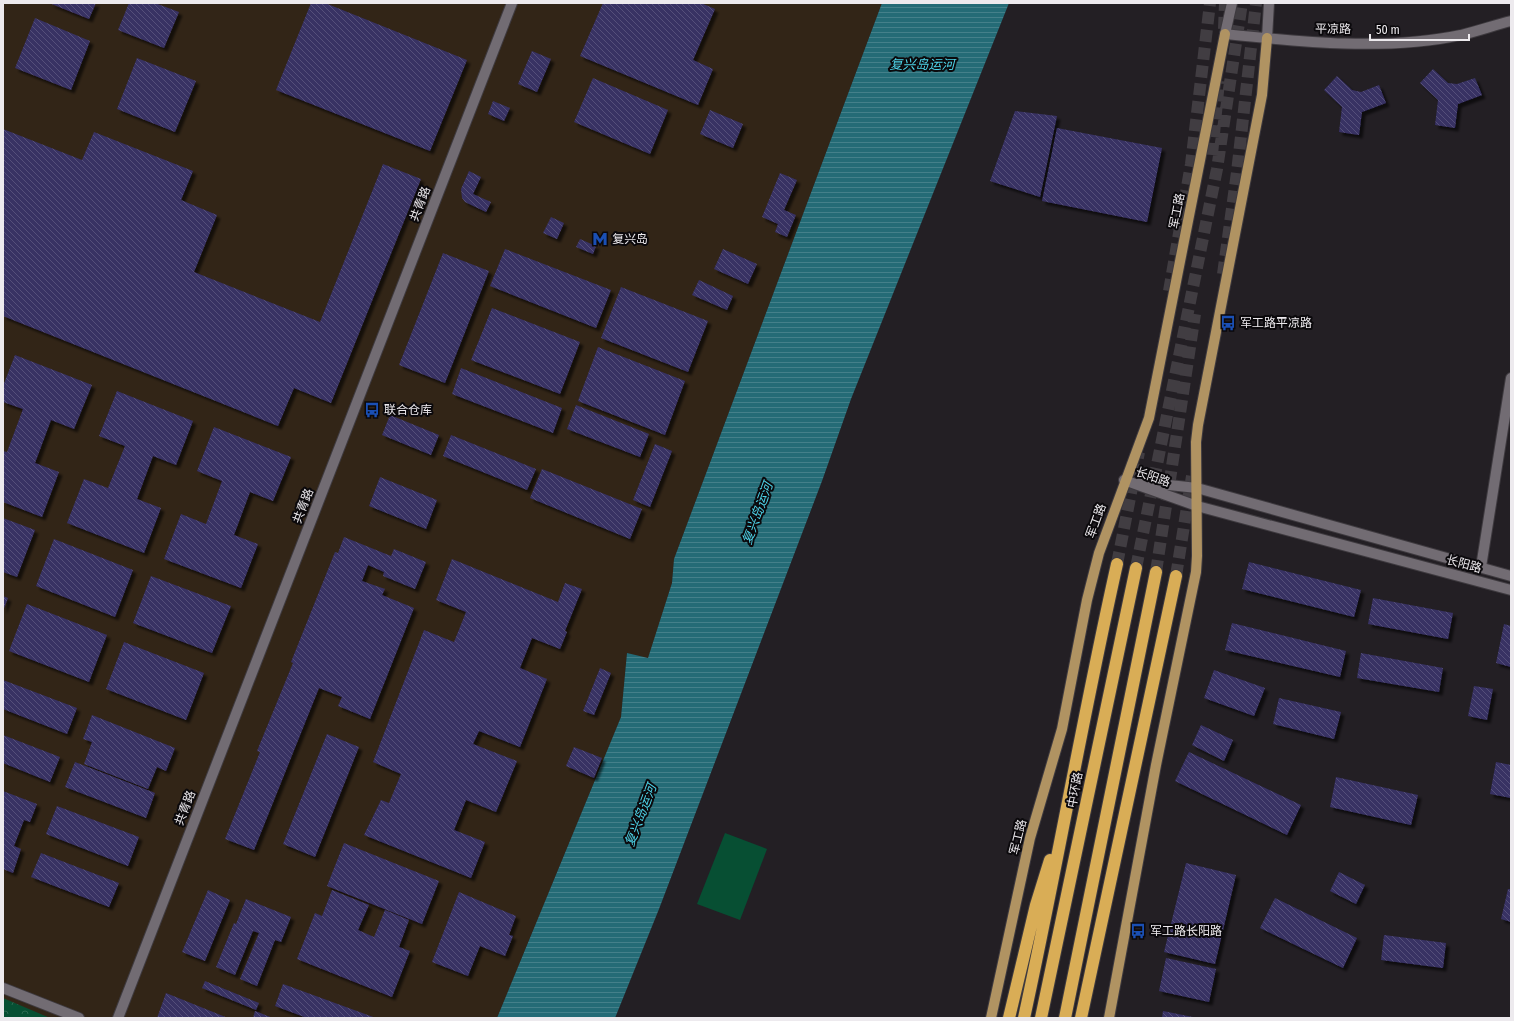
<svg xmlns="http://www.w3.org/2000/svg" width="1514" height="1021" font-family="'Fira Sans Condensed','Noto Sans SC',sans-serif">
<defs>
<pattern id="park-crowns" width="20" height="18" patternUnits="userSpaceOnUse"><rect width="20" height="18" fill="#074f33"/><path d="M2 6a3 3 0 1 1 6 0M12 15a3 3 0 1 1 6 0" fill="none" stroke="#2b6851"/></pattern>
<pattern id="water-rules" width="6" height="5" patternUnits="userSpaceOnUse"><rect width="6" height="5" fill="#246b76"/><path d="M0 2.5h6" fill="none" stroke="#44808a"/></pattern>
<pattern id="building-back-hatch" width="6" height="6" patternUnits="userSpaceOnUse"><rect width="6" height="6" fill="#373164"/><path d="M-1 5l2 2M0 0l6 6M5-1l2 2" fill="none" stroke="#544f7a"/></pattern>
<filter id="shadow"><feDropShadow dx="3.5" dy="3.5" stdDeviation="1" flood-color="#0009"/></filter>
</defs>
<rect width="100%" height="100%" fill="#231f24"/>
<path fill="#322517" d="M 3,3 L 882,3 L 674,559 L 672,583 L 648,659 L 627,653 L 621,717 L 497,1018 L 3,1018 Z"/>
<path fill="url(#park-crowns)" d="M 3,998 L 50,1018 L 3,1018 Z"/>
<path fill="#074f33" d="M 725,833 L 767,849 L 740,920 L 697,904 Z"/>
<path fill="url(#water-rules)" d="M 882,3 L 1009,3 L 851,399 L 822,481 L 659,909 L 615,1018 L 497,1018 L 621,717 L 627,653 L 648,658 L 672,583 L 674,559 Z"/>
<path fill="url(#building-back-hatch)" filter="url(#shadow)" d="M 49,3 L 96,3 L 89,19 Z
M 129,3 L 155,3 L 179,12 L 164,48 L 118,30 Z
M 311,3 L 325,3 L 467,60 L 430,151 L 276,90 Z
M 603,3 L 701,3 L 715,9 L 693,60 L 713,69 L 698,105 L 580,56 Z
M 35,18 L 90,41 L 71,90 L 15,68 Z
M 532,51 L 551,59 L 537,92 L 518,84 Z
M 137,58 L 196,81 L 175,132 L 117,109 Z
M 1433,69 L 1448,83 L 1457,84 L 1475,78 L 1482,95 L 1458,104 L 1455,128 L 1435,125 L 1438,100 L 1420,83 Z
M 1337,76 L 1352,90 L 1361,92 L 1379,85 L 1386,103 L 1362,112 L 1359,135 L 1339,132 L 1342,107 L 1324,90 Z
M 593,78 L 668,110 L 650,154 L 574,122 Z
M 493,101 L 510,108 L 504,121 L 488,114 Z
M 710,110 L 743,124 L 733,148 L 700,134 Z
M 1015,111 L 1057,116 L 1040,197 L 990,181 Z
M 1057,128 L 1162,148 L 1147,222 L 1042,201 Z
M 3,129 L 82,160 L 94,132 L 193,171 L 181,200 L 217,215 L 194,272 L 320,322 L 383,164 L 421,179 L 331,403 L 294,388 L 278,426 L 3,316 Z
M 469,171 L 481,177 L 473,194 L 491,202 L 486,212 L 465,202 L 462,198 L 461,189 Z
M 780,173 L 797,180 L 784,210 L 796,215 L 787,237 L 775,232 L 778,224 L 762,217 Z
M 551,217 L 564,223 L 557,239 L 543,233 Z
M 580,239 L 596,246 L 593,254 L 576,247 Z
M 505,249 L 611,290 L 596,328 L 490,286 Z
M 723,249 L 757,264 L 748,284 L 714,269 Z
M 443,253 L 489,271 L 445,383 L 399,365 Z
M 699,280 L 733,296 L 727,310 L 692,295 Z
M 621,287 L 708,321 L 688,372 L 601,338 Z
M 492,308 L 580,342 L 560,394 L 471,360 Z
M 598,347 L 685,381 L 665,435 L 578,401 Z
M 15,355 L 92,385 L 74,429 L 51,420 L 35,463 L 59,472 L 42,517 L 3,502 L 3,451 L 7,452 L 23,409 L 3,402 L 3,386 Z
M 461,368 L 562,408 L 553,433 L 452,394 Z
M 117,391 L 193,421 L 176,465 L 153,456 L 137,499 L 161,508 L 144,553 L 67,523 L 84,479 L 108,488 L 125,446 L 99,436 Z
M 576,405 L 649,434 L 640,457 L 567,429 Z
M 390,415 L 439,435 L 431,455 L 382,435 Z
M 214,427 L 291,457 L 273,501 L 250,492 L 234,535 L 258,544 L 241,588 L 164,559 L 181,514 L 206,524 L 222,481 L 197,471 Z
M 451,435 L 536,469 L 527,490 L 443,456 Z
M 655,444 L 672,451 L 650,507 L 633,500 Z
M 542,469 L 642,509 L 630,539 L 530,498 Z
M 380,477 L 437,500 L 426,529 L 369,506 Z
M 3,518 L 35,530 L 17,577 L 3,572 Z
M 344,537 L 391,556 L 394,549 L 426,562 L 415,589 L 383,576 L 384,572 L 368,565 L 362,581 L 385,589 L 382,595 L 414,608 L 370,719 L 338,706 L 342,697 L 319,688 L 254,850 L 225,839 L 260,752 L 257,751 L 293,663 L 291,662 L 335,552 L 338,553 Z
M 54,539 L 133,570 L 115,617 L 36,586 Z
M 452,559 L 558,602 L 565,583 L 582,589 L 565,631 L 567,632 L 560,649 L 532,638 L 520,668 L 547,679 L 520,747 L 479,731 L 473,744 L 517,761 L 496,812 L 466,800 L 454,830 L 485,842 L 471,878 L 364,835 L 381,800 L 389,803 L 401,774 L 373,762 L 424,630 L 454,642 L 466,612 L 436,600 Z
M 1249,562 L 1361,590 L 1354,617 L 1242,589 Z
M 151,576 L 231,606 L 212,653 L 133,623 Z
M 3,596 L 8,598 L 3,611 Z
M 1373,598 L 1453,613 L 1448,639 L 1368,624 Z
M 27,604 L 107,635 L 89,682 L 9,651 Z
M 1232,623 L 1346,651 L 1340,677 L 1225,650 Z
M 1504,624 L 1511,626 L 1511,667 L 1496,663 Z
M 124,642 L 204,673 L 186,720 L 106,689 Z
M 1361,653 L 1443,668 L 1439,692 L 1357,678 Z
M 600,668 L 611,673 L 594,715 L 583,711 Z
M 1214,670 L 1265,688 L 1254,716 L 1204,698 Z
M 3,680 L 77,708 L 67,734 L 3,709 Z
M 1474,686 L 1493,689 L 1487,720 L 1468,716 Z
M 1279,698 L 1341,712 L 1334,739 L 1273,724 Z
M 92,715 L 175,748 L 166,771 L 157,767 L 148,789 L 84,764 L 92,742 L 83,739 Z
M 1201,725 L 1233,740 L 1224,761 L 1192,745 Z
M 327,734 L 359,747 L 315,857 L 283,844 Z
M 3,735 L 60,757 L 50,782 L 3,763 Z
M 574,747 L 602,758 L 594,778 L 566,766 Z
M 1189,752 L 1301,805 L 1287,835 L 1175,781 Z
M 75,762 L 155,793 L 146,818 L 65,787 Z
M 1496,762 L 1511,765 L 1511,798 L 1490,794 Z
M 1336,777 L 1418,795 L 1411,825 L 1330,807 Z
M 3,791 L 37,804 L 30,822 L 24,820 L 14,846 L 21,849 L 13,873 L 3,869 Z
M 57,806 L 139,837 L 128,866 L 46,834 Z
M 344,843 L 439,881 L 422,924 L 327,886 Z
M 41,853 L 119,883 L 109,907 L 31,877 Z
M 1186,863 L 1236,875 L 1215,964 L 1164,952 Z
M 1339,872 L 1365,885 L 1356,904 L 1330,891 Z
M 1508,889 L 1511,889 L 1511,922 L 1501,919 Z
M 208,890 L 230,900 L 205,961 L 182,952 Z
M 332,890 L 369,905 L 358,930 L 374,937 L 385,910 L 409,920 L 399,947 L 410,951 L 392,997 L 297,959 L 315,913 L 322,916 Z
M 459,892 L 516,916 L 509,935 L 513,936 L 505,956 L 480,946 L 468,976 L 432,962 Z
M 1275,898 L 1357,938 L 1343,968 L 1260,928 Z
M 246,899 L 291,917 L 281,942 L 275,940 L 257,986 L 240,979 L 259,933 L 253,931 L 235,975 L 216,967 L 234,923 L 236,924 Z
M 1384,935 L 1446,943 L 1443,968 L 1381,960 Z
M 1166,958 L 1216,969 L 1209,1002 L 1159,991 Z
M 205,981 L 259,1003 L 256,1010 L 202,988 Z
M 283,984 L 376,1018 L 307,1018 L 275,1006 Z
M 166,993 L 228,1018 L 157,1018 Z
M 255,1011 L 273,1018 L 253,1018 Z
M 1163,1011 L 1193,1017 L 1193,1018 L 1162,1018 Z"/>
<g fill="none" stroke-linecap="round" stroke-linejoin="round">
<path stroke="#413d42" stroke-width="12" stroke-dasharray="12 6" stroke-linecap="butt" d="M 1224,29 L 1225,3
M 1212,155 L 1219,81
M 1223,274 L 1237,172 L 1256,3
M 1169,291 L 1191,164 L 1210,3
M 1117,564 L 1139,452
M 1136,568 L 1217,169 L 1242,3
M 1156,572 L 1195,314
M 1176,576 L 1192,476"/>
<g stroke="#3e3a3f" stroke-width="12">
<path id="street" d="M 1481,567 L 1511,378
M 3,988 L 79,1018"/>
</g>
<g stroke="#3e3a3f" stroke-width="12">
<path id="secondary" d="M 1232,3 L 1225,34 C 1302,42 1385,51 1461,35 C 1478,31 1495,25 1511,21
M 1267,38 L 1269,3
M 1124,480 L 1197,506 L 1511,590
M 1141,482 L 1197,488 L 1511,576
M 118,1018 L 512,3"/>
</g>
<g stroke="#3e3a3f" stroke-width="12">
<path id="primary" d="M 991,1018 L 1030,838 L 1062,729 L 1087,600 L 1099,553 L 1149,418 L 1225,34
M 1109,1018 L 1156,765 L 1196,572 L 1197,556 L 1196,442 L 1198,425 L 1262,95 L 1267,38"/>
</g>
<g stroke="#3e3a3f" stroke-width="14">
<path id="highway" d="M 1009,1018 L 1036,905 L 1050,860
M 1024,1018 C 1057,867 1083,715 1117,564
M 1041,1018 L 1136,568
M 1065,1018 L 1156,572
M 1081,1018 L 1176,576"/>
</g>
<use href="#street" stroke="#726c73" stroke-width="10"/>
<use href="#secondary" stroke="#726c73" stroke-width="10"/>
<use href="#primary" stroke="#b09362" stroke-width="10"/>
<use href="#highway" stroke="#d9ad56" stroke-width="12"/>
</g>
<defs>
<g id="metro-bare" transform="scale(1.2)"><path d="M-5.5 5V-5H-3L0 0L3-5H5.5V5H3V-.5L0 4L-3-.5V5Z" fill="#1a4fb4" stroke="#0b090c" stroke-width="2.5" paint-order="stroke"/></g>
<g id="bus-bare" transform="scale(1.2)"><path d="M-5-6H5V4H4V6H2V4H-2V6H-4V4H-5ZM-3.5-4V0h7V-4ZM-3.5 1.2v1.5H-2V1.2ZM2 1.2v1.5H3.5V1.2Z" fill="#1a4fb4" stroke="#0b090c" stroke-width="2.5" paint-order="stroke"/></g>
</defs>
<g fill-rule="evenodd">
<use href="#metro-bare" x="600" y="239"/>
<use href="#bus-bare" x="1228" y="323"/>
<use href="#bus-bare" x="372" y="410"/>
<use href="#bus-bare" x="1138" y="931"/>
</g>
<g text-anchor="middle" stroke-width="4" stroke-linejoin="round" paint-order="stroke">
<g font-size="12" fill="#edeaee" stroke="#0b090c">
<text transform="translate(1333 29) rotate(1)" y="4">平凉路</text>
<text transform="translate(420 204) rotate(-69)" y="4">共青路</text>
<text transform="translate(1177 211) rotate(-79)" y="4">军工路</text>
<text transform="translate(1153 477) rotate(19)" y="4">长阳路</text>
<text transform="translate(303 506) rotate(-69)" y="4">共青路</text>
<text transform="translate(1096 521) rotate(-70)" y="4">军工路</text>
<text transform="translate(1464 564) rotate(15)" y="4">长阳路</text>
<text transform="translate(1075 790) rotate(-79)" y="4">中环路</text>
<text transform="translate(185 808) rotate(-69)" y="4">共青路</text>
<text transform="translate(1018 837) rotate(-76)" y="4">军工路</text>
</g>
<g font-size="12" fill="#edeaee" stroke="#0b090c" text-anchor="start">
<text x="612" y="243">复兴岛</text>
<text x="1240" y="327">军工路平凉路</text>
<text x="384" y="414">联合仓库</text>
<text x="1150" y="935">军工路长阳路</text>
</g>
<g font-size="13" font-style="italic" fill="#4ed5ea" stroke="#0b090c">
<text x="922" y="69">复兴岛运河</text>
<text transform="translate(757 513) rotate(-70)" y="5">复兴岛运河</text>
<text transform="translate(640 815) rotate(-69)" y="5">复兴岛运河</text>
</g>
</g>
<rect width="1514" height="1021" fill="none" stroke="#edeaee" stroke-width="8"/>
<path d="M1370 34v6h99v-6" fill="none" stroke="#edeaee" stroke-width="2"/>
<text x="1376" y="34" font-size="12" fill="#edeaee" stroke="#0b090c" stroke-width="3" paint-order="stroke">50 m</text>
</svg>
